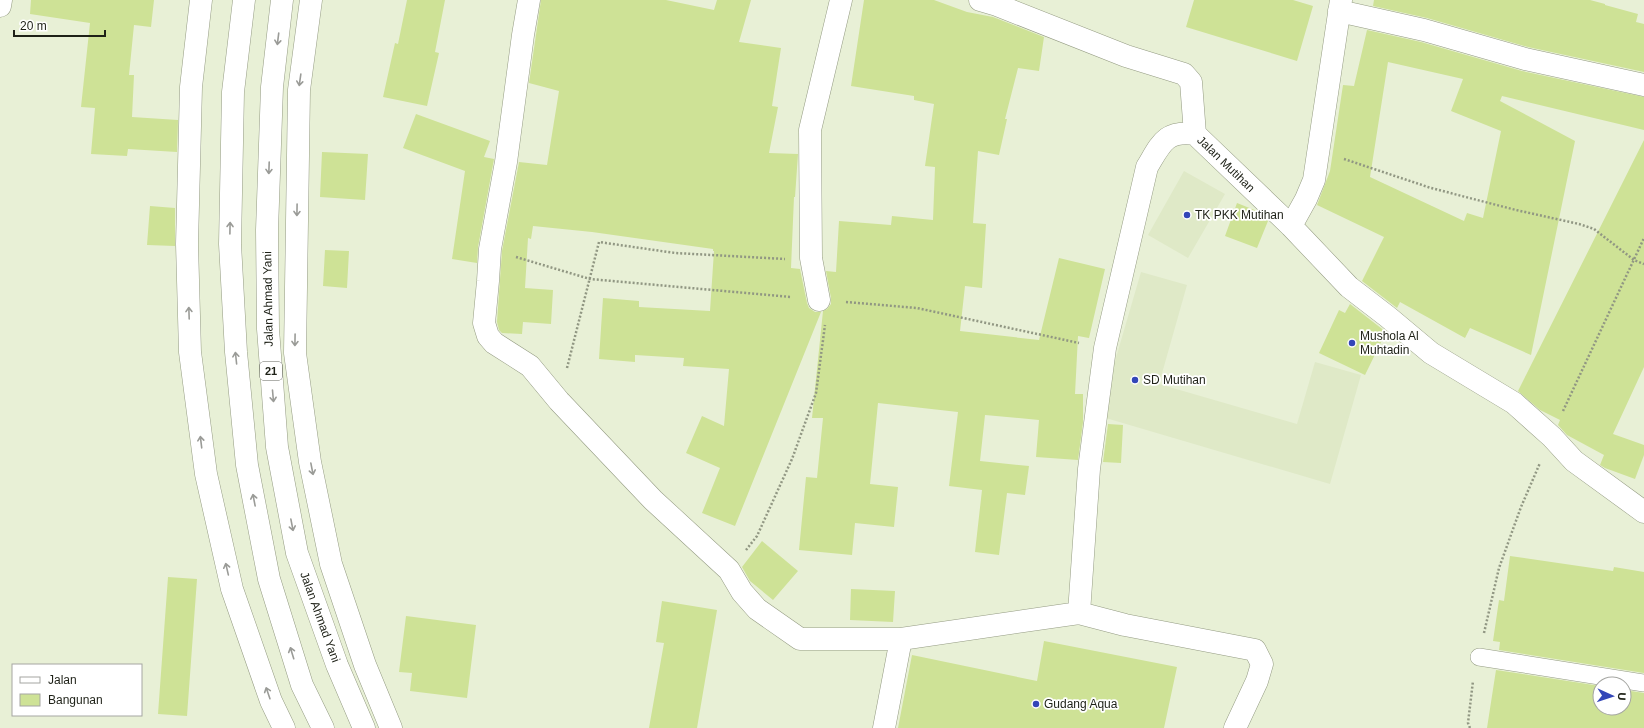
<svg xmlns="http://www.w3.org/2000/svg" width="1644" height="728" font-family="Helvetica,sans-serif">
<rect width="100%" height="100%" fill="#e8f0d6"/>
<path fill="#dfe9c7" d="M 1184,171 L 1225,194 L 1188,258 L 1148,235 Z
M 1141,272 L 1187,285 L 1159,384 L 1297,424 L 1315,362 L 1361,375 L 1330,484 L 1099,416 Z"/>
<path fill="#cee296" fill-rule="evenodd" d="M 31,0 L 154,0 L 151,27 L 134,25 L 129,75 L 134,75 L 132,117 L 178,120 L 177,152 L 128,149 L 127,156 L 91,154 L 95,108 L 81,107 L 90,23 L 30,14 Z
M 407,0 L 445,0 L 435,52 L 439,53 L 427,106 L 383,97 L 395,43 L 398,44 Z
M 541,0 L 666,0 L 714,10 L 717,0 L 751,0 L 739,42 L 781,48 L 772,106 L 778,107 L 769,153 L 798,154 L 795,197 L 794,197 L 791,268 L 800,269 L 807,303 L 809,308 L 815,312 L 821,312 L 735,526 L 702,513 L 720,468 L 686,453 L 702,416 L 724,426 L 729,369 L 683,366 L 684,358 L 635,355 L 635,362 L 599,359 L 603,298 L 639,301 L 639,307 L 710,311 L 714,251 L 713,251 L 713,249 L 592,232 L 533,226 L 531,239 L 528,238 L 525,288 L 553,290 L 551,324 L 523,322 L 522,334 L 502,333 L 499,330 L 497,322 L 502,251 L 519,162 L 547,165 L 559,91 L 529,83 Z
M 864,0 L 934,0 L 967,12 L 993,17 L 1044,37 L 1039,71 L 1018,68 L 1005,119 L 1007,119 L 999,155 L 978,151 L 973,223 L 986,224 L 982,288 L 965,286 L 960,331 L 1039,340 L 1059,258 L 1105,269 L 1089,338 L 1078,336 L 1075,394 L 1083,394 L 1083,422 L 1078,460 L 1036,457 L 1039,420 L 985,415 L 980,461 L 1029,466 L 1025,495 L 1007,493 L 999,555 L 975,552 L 982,490 L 949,486 L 958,412 L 878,403 L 870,484 L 898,487 L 894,527 L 855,523 L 852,555 L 799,550 L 806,477 L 817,478 L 823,418 L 812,418 L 823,311 L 827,309 L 831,304 L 831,298 L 826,271 L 836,272 L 839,221 L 891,225 L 892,216 L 933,220 L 935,167 L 925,166 L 934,104 L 914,100 L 914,96 L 851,86 Z
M 1194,0 L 1293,0 L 1313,6 L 1297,61 L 1186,27 Z
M 1374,0 L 1590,0 L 1605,4 L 1605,5 L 1638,14 L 1636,22 L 1644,24 L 1644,72 L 1528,47 L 1427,18 L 1373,6 Z
M 1367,30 L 1421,42 L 1522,71 L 1644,97 L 1644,130 L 1502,96 L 1500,101 L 1575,141 L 1531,355 L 1470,328 L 1465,338 L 1400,302 L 1397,308 L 1362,281 L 1384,237 L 1317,205 L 1330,171 L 1343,85 L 1354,86 ZM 1388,62 L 1463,79 L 1451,111 L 1501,131 L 1483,218 L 1467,213 L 1464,221 L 1370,177 Z
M 416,114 L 490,141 L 484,157 L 494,159 L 478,247 L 477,263 L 452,259 L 465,171 L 403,148 Z
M 1644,140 L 1644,367 L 1613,434 L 1644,445 L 1644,455 L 1635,479 L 1605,468 L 1600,465 L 1604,455 L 1567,435 L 1558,425 L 1560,420 L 1540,410 L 1518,391 Z
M 322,152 L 368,154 L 365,200 L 320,197 Z
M 1237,203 L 1257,211 L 1268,221 L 1257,248 L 1225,236 Z
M 150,206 L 175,208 L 175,246 L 147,245 Z
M 325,250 L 349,251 L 347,288 L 323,286 Z
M 1350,304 L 1386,332 L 1365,375 L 1319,353 L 1339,310 L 1345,313 Z
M 1108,424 L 1123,425 L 1121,463 L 1103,462 Z
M 762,541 L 798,571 L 773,600 L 750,581 L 742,567 Z
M 1510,556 L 1613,571 L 1614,567 L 1644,572 L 1644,673 L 1499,650 L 1500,642 L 1493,641 L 1499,600 L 1504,601 Z
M 168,577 L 197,579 L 187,716 L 158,714 Z
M 851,589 L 895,591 L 893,622 L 850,620 Z
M 662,601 L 717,610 L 697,728 L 649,728 L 664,643 L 656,642 Z
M 406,616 L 476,625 L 467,698 L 410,691 L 412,673 L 399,672 Z
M 1044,641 L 1177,667 L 1164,728 L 898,728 L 912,655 L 1037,681 Z
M 1496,670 L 1600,686 L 1600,708 L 1624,708 L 1624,690 L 1644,693 L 1644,728 L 1487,728 Z"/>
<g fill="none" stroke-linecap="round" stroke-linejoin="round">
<g stroke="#949b83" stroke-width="18">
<path id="service" d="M 1479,657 L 1644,683"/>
</g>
<g stroke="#949b83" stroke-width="23">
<path id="minor" d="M 529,0 L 523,35 L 506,162 L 490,249 L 488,281 L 484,323 L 488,336 L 494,343 L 530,366 L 559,401 L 653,500 L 729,570 L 742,592 L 757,609 L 800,639 L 901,639 L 1079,613 L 1125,625 L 1255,650 L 1262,664 L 1257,681 L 1235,728
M 980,0 L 997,5 L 1126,56 L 1184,74 L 1191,82 L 1195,134 L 1291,226 L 1349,287 L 1388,317 L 1431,353 L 1514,403 L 1552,437 L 1574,461 L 1644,512
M 0,6 L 1,0
M 1339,11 L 1424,30 L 1525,59 L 1644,85
M 1291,226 L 1306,199 L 1314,180 L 1341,0
M 819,300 L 811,258 L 810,130 L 841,0
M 1079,613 L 1089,469 L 1105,348 L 1147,167 C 1161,144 1165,130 1195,134
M 884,728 L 901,639"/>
</g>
<g stroke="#949b83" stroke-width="23">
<path id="tertiary" d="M 201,0 L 191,87 L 187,244 L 190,352 L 206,474 L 232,589 L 271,701 L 284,728
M 311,0 L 299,90 L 295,353 L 310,462 L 331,564 L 365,665 L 391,728"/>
</g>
<g stroke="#949b83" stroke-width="23">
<path id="trunk" d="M 244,0 L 233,92 L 230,244 L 236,352 L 247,465 L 269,579 L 302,685 L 323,728
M 282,0 L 272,87 L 267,230 L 268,329 L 277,447 L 297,553 L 337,665 L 364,728"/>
</g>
<path stroke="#919783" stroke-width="2.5" stroke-dasharray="2 2" stroke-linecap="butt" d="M 1344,159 L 1431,188 L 1516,210 L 1579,224 L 1594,229 L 1634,260 L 1644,264
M 516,257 L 590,279 L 791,297
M 846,302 L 917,308 L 1079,343
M 567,368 L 599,242 L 675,253 L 785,259
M 1563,411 L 1644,238
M 746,550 L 757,536 L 792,459 L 816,393 L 825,325
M 1484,633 L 1499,568 L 1521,507 L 1540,463
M 1470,728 L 1468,723 L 1473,681"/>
<use href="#service" stroke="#fff" stroke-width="17"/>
<use href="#minor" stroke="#fff" stroke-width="22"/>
<use href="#tertiary" stroke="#fff" stroke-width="22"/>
<use href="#trunk" stroke="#fff" stroke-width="22"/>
</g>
<defs><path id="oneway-shaft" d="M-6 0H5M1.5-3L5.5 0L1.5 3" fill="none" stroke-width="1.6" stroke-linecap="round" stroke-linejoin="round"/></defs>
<g stroke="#9a9b97">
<use href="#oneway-shaft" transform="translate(278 39) rotate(97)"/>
<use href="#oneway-shaft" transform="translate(300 80) rotate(98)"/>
<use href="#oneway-shaft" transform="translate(269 168) rotate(92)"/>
<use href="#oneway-shaft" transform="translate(297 210) rotate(91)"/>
<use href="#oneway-shaft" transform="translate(230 228) rotate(-89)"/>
<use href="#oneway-shaft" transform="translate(189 313) rotate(-92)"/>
<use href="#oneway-shaft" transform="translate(295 340) rotate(91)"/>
<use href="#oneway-shaft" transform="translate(236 358) rotate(-96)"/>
<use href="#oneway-shaft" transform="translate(273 396) rotate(85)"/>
<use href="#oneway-shaft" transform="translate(201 442) rotate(-97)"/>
<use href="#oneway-shaft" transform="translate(312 469) rotate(79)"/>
<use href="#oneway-shaft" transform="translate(254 500) rotate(-101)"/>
<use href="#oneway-shaft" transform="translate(292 525) rotate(79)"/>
<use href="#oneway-shaft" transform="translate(227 569) rotate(-103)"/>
<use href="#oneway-shaft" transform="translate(292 653) rotate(-107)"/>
<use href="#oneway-shaft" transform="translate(268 693) rotate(-109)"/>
</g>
<g fill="#3346b8" stroke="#fff" stroke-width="1.5">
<circle cx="1187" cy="215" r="4"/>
<circle cx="1352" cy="343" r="4"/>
<circle cx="1135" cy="380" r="4"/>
<circle cx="1036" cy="704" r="4"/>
</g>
<g text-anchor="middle" stroke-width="3.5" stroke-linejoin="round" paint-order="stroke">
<rect fill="#fff" stroke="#62645d" stroke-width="1" x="260" y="362" width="22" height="18" rx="3"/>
<g font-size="11" font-weight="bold" fill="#1e2117">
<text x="271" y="375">21</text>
</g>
<g font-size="12" fill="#1e2117" stroke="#fff">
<text transform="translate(1226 164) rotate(44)" y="4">Jalan Mutihan</text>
<text transform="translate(268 299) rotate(-91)" y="4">Jalan Ahmad Yani</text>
<text transform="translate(320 617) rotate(70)" y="4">Jalan Ahmad Yani</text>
</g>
<g font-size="12" fill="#1e2117" stroke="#fff" text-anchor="start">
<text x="1195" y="219">TK PKK Mutihan</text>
<text x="1360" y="340">Mushola Al<tspan x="1360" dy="14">Muhtadin</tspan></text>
<text x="1143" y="384">SD Mutihan</text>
<text x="1044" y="708">Gudang Aqua</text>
</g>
</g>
<rect x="12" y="664" width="130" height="52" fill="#ffffff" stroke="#a5a6a2"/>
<rect x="20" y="677" width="20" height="6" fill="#ffffff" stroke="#a5a6a2"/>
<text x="48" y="684" font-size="12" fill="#1e2117">Jalan</text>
<rect x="20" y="694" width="20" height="12" fill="#cee296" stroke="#a5a6a2"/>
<text x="48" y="704" font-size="12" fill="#1e2117">Bangunan</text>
<g transform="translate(1612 696) rotate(93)"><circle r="19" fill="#ffffff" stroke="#a5a6a2"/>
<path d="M0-3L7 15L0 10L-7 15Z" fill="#3346b8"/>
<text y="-6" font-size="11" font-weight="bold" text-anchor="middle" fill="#1e2117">U</text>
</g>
<path d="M14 30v6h91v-6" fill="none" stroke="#1e2117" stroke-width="2"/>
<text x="20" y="30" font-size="12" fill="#1e2117" stroke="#ffffff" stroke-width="3" paint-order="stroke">20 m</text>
</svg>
